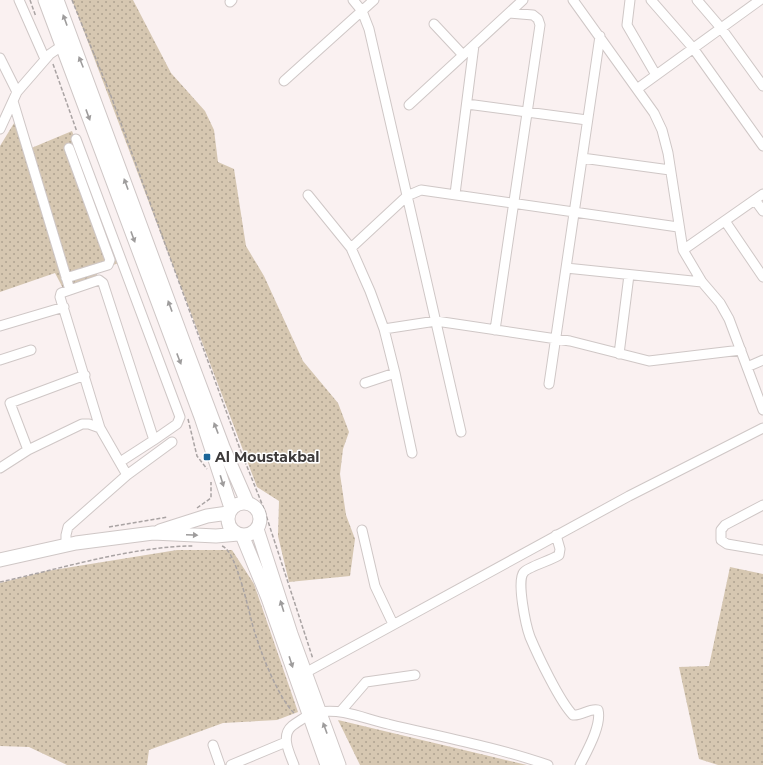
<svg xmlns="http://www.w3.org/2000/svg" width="763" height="765" font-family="Montserrat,sans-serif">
<defs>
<pattern id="grass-dots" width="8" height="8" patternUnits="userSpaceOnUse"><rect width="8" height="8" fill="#d6c7b1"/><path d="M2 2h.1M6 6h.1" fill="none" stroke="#afa391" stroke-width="1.8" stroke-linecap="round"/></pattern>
</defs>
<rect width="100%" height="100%" fill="#faf1f1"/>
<path fill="url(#grass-dots)" d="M 72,0 L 133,0 L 171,73 L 205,111 L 214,130 L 218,162 L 234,169 L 246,246 L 264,276 L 303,361 L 338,403 L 349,432 L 343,449 L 340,474 L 346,515 L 355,539 L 350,576 L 289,582 L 278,536 L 279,501 L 257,487 Z
M 19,115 L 29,149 L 72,131 L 122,262 L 98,270 L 95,283 L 66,294 L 55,273 L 0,292 L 0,146 Z
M 177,550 L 232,550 L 254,584 L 298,712 L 277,720 L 223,723 L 149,750 L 147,765 L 67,765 L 29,747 L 0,746 L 0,583 L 47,571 Z
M 730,567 L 763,574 L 763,765 L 718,765 L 699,759 L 679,667 L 709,666 Z
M 338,720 L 527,765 L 360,765 Z"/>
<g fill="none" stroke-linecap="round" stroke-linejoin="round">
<g stroke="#cfc7c6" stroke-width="11">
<path id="minor" d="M 19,0 L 45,59
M 353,0 L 362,11 L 369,29 L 461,432
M 573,0 L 654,113 L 662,130 L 668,153 L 683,250 L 702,282 L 720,303 L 729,319 L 763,410
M 630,0 L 627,25 L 656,75
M 651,0 L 693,48 L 763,146
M 697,0 L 721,28 L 763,86
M 230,2 L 232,0
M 434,24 L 463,55
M 0,58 L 17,92
M 284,81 L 374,0
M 637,89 L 760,0
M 13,101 L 70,290
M 467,104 L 587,120
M 409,105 L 523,0
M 0,129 L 17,92 L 50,54 L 66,43
M 76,139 L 180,417 L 177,424 L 154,440
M 582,158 L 670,170
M 455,194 L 474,45
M 308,195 L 351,248 L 370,291 L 384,329 L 395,373 L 412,453
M 755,200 L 763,211
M 725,221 L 763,277
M 351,248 L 407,196 L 421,190 L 678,227
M 683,250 L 763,194
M 566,268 L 702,282
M 66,278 L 108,265 L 110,260 L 69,148
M 0,326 L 64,307
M 384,329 L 436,321 L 570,341 L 649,361 L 741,350
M 495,330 L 540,25 L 538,19 L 533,15 L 509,13
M 619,354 L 629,275
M 0,360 L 31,350
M 747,367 L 763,360
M 365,383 L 395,373
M 549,384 L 600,36
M 100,428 L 60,297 L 61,293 L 99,280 L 103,283 L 154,440 L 120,462
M 28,450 L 10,403 L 85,375
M 0,468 L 28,450 L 82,424 L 89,424 L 100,428 L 127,475
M 763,505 L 725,525 L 721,530 L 721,540 L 727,544 L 763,550
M 362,530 L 375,586 L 393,624
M 556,535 L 560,549 L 559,555 C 552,560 528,567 524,572 C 516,580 526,626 530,637 C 538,656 560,702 573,715 C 582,716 589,708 598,710 C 602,725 587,751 580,765
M 66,545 L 66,535 L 68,527 L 127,475 L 172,442
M 305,673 L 629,496 L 763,428
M 341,711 L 366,682 L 415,675
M 319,712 C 343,708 365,719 388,724 C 442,737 496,747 548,765
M 213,745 L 220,765
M 231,765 L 286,742
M 294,765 C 290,754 280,736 292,726 C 297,722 303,719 308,715"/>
</g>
<g stroke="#cfc7c6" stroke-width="15">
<path id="highway" d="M 45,0 L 201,417 L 231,508
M 57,0 L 185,346 L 223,447 L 247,502
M228 519a16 16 0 1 1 32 0a16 16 0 1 1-32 0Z
M 257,529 L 291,634 L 339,765
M 160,531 L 207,516 L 228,513
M 242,535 L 268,598 L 327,765
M 0,560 L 76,543 L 153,533 L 216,536 L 238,534"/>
</g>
<path stroke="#a9a3a3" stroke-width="1.5" stroke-dasharray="4 2" stroke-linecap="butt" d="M 30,0 L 36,17
M 72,0 L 111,96 L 240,449 L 264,509 L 313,659
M 53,64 L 77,132
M 188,419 L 197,456 L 207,469
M 197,508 L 211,498 L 211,482
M 109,527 L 168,517
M 222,546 C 237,551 249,614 254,630 C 261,653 278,698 295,714
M 0,582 C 60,569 133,546 194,546"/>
<use href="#minor" stroke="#fff" stroke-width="9"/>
<use href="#highway" stroke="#fff" stroke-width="13"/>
</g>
<defs><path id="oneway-solid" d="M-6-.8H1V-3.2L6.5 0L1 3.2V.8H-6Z"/></defs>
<g fill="#9e9c9c">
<use href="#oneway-solid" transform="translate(65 20) rotate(-110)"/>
<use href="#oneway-solid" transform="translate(81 62) rotate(-112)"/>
<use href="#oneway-solid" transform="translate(88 115) rotate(70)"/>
<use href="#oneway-solid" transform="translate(126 184) rotate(-110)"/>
<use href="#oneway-solid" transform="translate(133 237) rotate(70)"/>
<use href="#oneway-solid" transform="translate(170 306) rotate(-110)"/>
<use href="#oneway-solid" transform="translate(179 359) rotate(69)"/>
<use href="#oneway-solid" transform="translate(216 428) rotate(-111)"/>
<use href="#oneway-solid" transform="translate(222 481) rotate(73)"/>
<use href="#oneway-solid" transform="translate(192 535) rotate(3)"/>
<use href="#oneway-solid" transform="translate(282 606) rotate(-107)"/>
<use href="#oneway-solid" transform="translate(291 662) rotate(72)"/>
<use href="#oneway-solid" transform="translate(325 728) rotate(-110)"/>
</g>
<rect fill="#1c6598" stroke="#fff" stroke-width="1.5" x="203" y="453" width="8" height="8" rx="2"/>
<g text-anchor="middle" stroke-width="3" stroke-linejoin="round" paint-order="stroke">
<g font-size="14" font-weight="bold" fill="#3d3a3a" stroke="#fff" text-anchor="start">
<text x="215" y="462">Al Moustakbal</text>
</g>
</g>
</svg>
